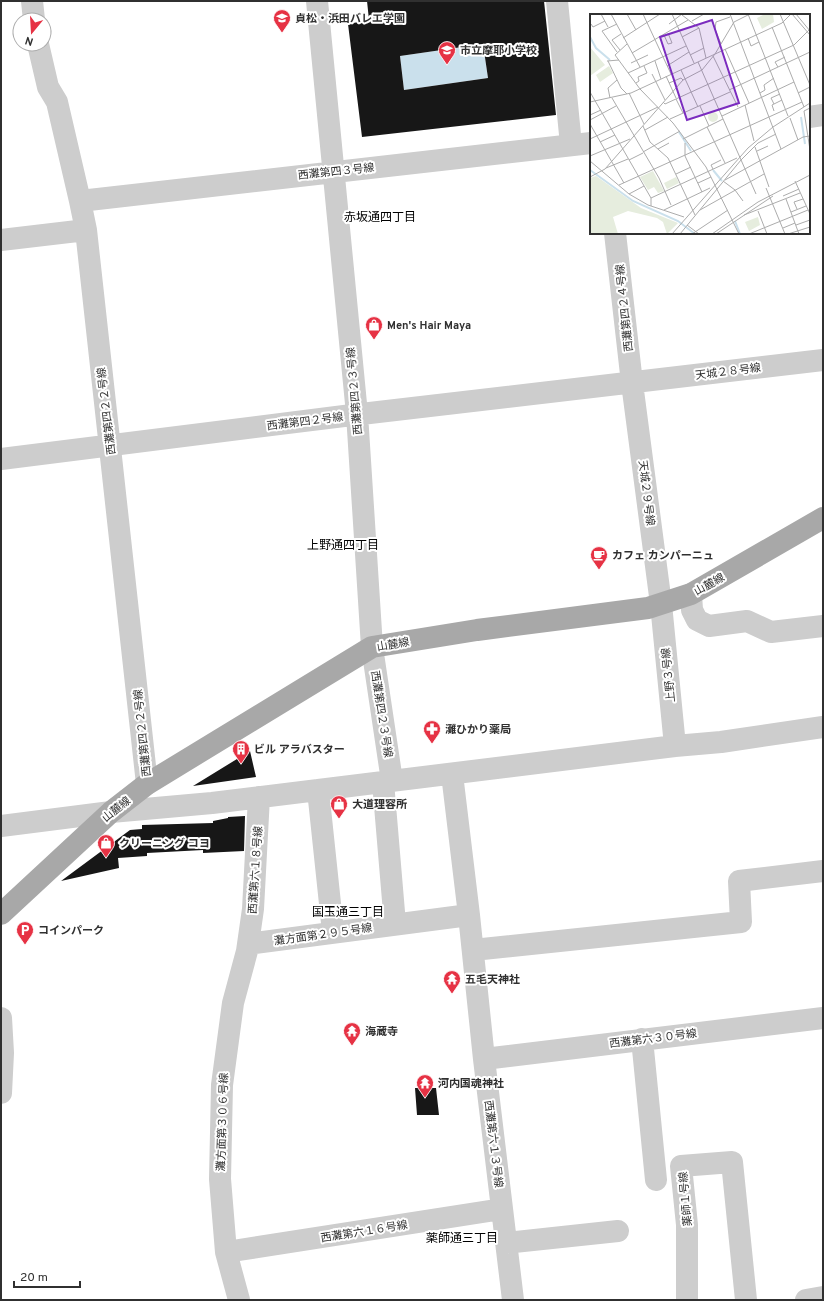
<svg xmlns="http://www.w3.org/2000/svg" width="824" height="1301" font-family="Overpass,'Noto Sans JP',sans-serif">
<rect width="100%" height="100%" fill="#fff"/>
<path fill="#cae0ec" d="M 483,44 L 488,78 L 404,90 L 400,56 Z"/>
<path fill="#171717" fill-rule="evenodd" d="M 367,1 L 544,1 L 556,115 L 362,137 L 348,24 L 369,20 ZM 483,44 L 488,78 L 404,90 L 400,56 Z
M 250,751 L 256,777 L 193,786 Z
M 245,816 L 244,851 L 203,853 L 203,850 L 147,853 L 147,856 L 118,858 L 119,868 L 61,881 L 130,830 L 142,829 L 142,825 L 213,823 L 213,821 L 228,818 L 228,817 Z
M 415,1088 L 436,1088 L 439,1115 L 417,1115 Z"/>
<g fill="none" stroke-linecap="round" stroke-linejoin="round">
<path stroke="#cdcdcd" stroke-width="22" d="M 32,1 L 34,20
M 317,1 L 357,414 L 372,647 L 392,781
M 557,1 L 571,145
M 38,44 L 48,87 L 57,102 L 80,201 L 86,230 L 147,784
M 809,117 L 823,115
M 80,201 L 591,143
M 615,233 L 632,383 L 661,604 L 675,746
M 1,240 L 86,230
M 1,459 L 344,416 L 823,360
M 691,594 L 692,610 L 697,620 L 709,626 L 747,621 L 771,632 L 823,626
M 452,774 L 469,915 L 484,1059 L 513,1300
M 383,782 L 395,924
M 318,790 L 333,932
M 1,826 L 111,812 L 212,803 L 675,746 L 721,742 L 823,727
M 248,944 L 469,915
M 473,950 L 741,922 L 739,881 L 823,871
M 1,1018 L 3,1053 L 1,1093
M 642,1039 L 656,1180
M 484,1059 L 823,1018
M 506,1243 L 618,1231
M 226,1252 L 502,1209
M 239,1300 L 226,1252 L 220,1179 L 222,1085 L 233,1003 L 247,951 L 253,909 L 259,797
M 687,1300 L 687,1225 L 681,1166 L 732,1162 L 746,1300
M 806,1300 L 823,1297"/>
<path stroke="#a8a8a8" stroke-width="22" d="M 1,914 L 111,812 L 147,784 L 372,647 L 477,630 L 648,608 L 691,594 L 823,518"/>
</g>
<defs>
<g id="school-pin" transform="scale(0.9)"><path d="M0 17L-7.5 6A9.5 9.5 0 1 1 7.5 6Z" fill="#e63244" stroke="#fff"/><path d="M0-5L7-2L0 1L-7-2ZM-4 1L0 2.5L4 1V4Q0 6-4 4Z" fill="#fff"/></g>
<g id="shop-pin" transform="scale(0.9)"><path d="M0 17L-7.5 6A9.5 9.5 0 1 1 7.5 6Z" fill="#e63244" stroke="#fff"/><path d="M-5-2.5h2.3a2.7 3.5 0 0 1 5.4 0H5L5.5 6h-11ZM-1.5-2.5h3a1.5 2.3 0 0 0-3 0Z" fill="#fff"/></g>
<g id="cafe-pin" transform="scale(0.9)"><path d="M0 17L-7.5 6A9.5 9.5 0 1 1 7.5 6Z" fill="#e63244" stroke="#fff"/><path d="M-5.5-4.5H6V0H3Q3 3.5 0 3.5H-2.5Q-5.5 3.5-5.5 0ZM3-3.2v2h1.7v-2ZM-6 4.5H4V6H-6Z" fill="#fff"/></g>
<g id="pharmacy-pin" transform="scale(0.9)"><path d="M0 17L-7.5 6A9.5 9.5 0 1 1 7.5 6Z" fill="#e63244" stroke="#fff"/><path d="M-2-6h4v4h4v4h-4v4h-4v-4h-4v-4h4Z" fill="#fff"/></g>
<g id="building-pin" transform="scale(0.9)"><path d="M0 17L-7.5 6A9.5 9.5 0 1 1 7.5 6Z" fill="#e63244" stroke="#fff"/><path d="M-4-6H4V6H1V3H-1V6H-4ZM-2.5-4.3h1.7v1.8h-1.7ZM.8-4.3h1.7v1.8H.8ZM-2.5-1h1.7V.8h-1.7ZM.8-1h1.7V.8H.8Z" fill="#fff"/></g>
<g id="parking-pin" transform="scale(0.9)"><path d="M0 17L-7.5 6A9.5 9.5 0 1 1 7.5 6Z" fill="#e63244" stroke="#fff"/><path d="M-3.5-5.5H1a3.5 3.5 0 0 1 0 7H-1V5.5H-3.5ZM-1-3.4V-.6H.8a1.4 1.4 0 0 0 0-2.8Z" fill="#fff"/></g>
<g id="temple-pin" transform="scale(0.9)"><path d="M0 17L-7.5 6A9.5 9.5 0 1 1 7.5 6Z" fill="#e63244" stroke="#fff"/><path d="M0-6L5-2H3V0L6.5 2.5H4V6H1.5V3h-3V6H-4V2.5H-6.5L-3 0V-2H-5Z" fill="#fff"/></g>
</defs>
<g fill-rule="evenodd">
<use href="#school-pin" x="282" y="18"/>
<use href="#school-pin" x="447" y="50"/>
<use href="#shop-pin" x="374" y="325"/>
<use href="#cafe-pin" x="599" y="555"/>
<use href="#pharmacy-pin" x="432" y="729"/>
<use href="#building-pin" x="241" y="749"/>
<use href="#shop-pin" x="339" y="804"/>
<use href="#shop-pin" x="106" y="843"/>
<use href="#parking-pin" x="25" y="930"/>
<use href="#temple-pin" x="452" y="979"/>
<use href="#temple-pin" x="352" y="1031"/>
<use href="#temple-pin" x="425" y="1083"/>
</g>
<g text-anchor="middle" stroke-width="4" stroke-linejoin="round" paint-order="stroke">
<g font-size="11" font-weight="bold" fill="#303030" stroke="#fff" text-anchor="start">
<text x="295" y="22">貞松・浜田バレエ学園</text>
<text x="460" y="54">市立摩耶小学校</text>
<text x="387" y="329">Men's Hair Maya</text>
<text x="612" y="559">カフェ カンパーニュ</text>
<text x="445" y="733">灘ひかり薬局</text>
<text x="254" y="753">ビル アラバスター</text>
<text x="352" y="808">大道理容所</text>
<text x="119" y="847">クリーニング コヨ</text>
<text x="38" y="934">コインパーク</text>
<text x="465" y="983">五毛天神社</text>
<text x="365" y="1035">海蔵寺</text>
<text x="438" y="1087">河内国魂神社</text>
</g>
<g font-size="11" fill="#303030" stroke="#fff">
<text transform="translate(336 171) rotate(-6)" y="4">西灘第四３号線</text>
<text transform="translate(624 308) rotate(-96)" y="4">西灘第四２４号線</text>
<text transform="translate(728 371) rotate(-7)" y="4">天城２８号線</text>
<text transform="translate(354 391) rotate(-95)" y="4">西灘第四２３号線</text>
<text transform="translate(106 411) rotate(-97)" y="4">西灘第四２２号線</text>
<text transform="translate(305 421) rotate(-7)" y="4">西灘第四２号線</text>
<text transform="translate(647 493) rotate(83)" y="4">天城２９号線</text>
<text transform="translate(709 584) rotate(-29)" y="4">山麓線</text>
<text transform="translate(393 644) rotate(-10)" y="4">山麓線</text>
<text transform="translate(668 675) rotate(-96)" y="4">上野３号線</text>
<text transform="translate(382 714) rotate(81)" y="4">西灘第四２３号線</text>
<text transform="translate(142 733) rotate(-96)" y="4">西灘第四２２号線</text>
<text transform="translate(116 809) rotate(-39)" y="4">山麓線</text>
<text transform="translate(255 870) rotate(-86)" y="4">西灘第六１８号線</text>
<text transform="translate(323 934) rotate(-8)" y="4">灘方面第２９５号線</text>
<text transform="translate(653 1038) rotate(-7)" y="4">西灘第六３０号線</text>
<text transform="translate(222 1122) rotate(-88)" y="4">灘方面第３０６号線</text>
<text transform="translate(494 1144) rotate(83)" y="4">西灘第六１３号線</text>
<text transform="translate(685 1199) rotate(-95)" y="4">薬師１号線</text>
<text transform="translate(364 1231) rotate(-9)" y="4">西灘第六１６号線</text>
</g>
<g font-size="12" fill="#000" stroke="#fff">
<text x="380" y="221">赤坂通四丁目</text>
<text x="343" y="549">上野通四丁目</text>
<text x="348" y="916">国玉通三丁目</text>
<text x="462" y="1242">薬師通三丁目</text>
</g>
</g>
<g transform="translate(590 14)">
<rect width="220" height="220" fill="#fff"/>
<path d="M 175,0 L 183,0 L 184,8 L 172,15 L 167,4 ZM 0,33 L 15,51 L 0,62 ZM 19,52 L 23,59 L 10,68 L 6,61 ZM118 103a5 5 0 1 1 10 0a5 5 0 1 1-10 0ZM 63,157 L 74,177 L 68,179 L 64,173 L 58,176 L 50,163 ZM 6,162 L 51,194 L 88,209 L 77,220 L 73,208 L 67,204 L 38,197 L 23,203 L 28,220 L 0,220 L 0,164 ZM 86,163 L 89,169 L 77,175 L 74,169 ZM 168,203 L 170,211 L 159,217 L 155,208 Z" fill="#e6edde"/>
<path fill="none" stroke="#cae0ec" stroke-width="2" d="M 0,23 L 6,34 L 20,46M 211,103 L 215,130M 89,118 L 101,137M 0,156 L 43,187 L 88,207 L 105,220M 123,156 L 132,167M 145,207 L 150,220"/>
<path fill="none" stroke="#acacac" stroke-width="1" d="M 11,0 L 18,13M 21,0 L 50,53M 37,0 L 46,16M 53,0 L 81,60M 82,0 L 104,49M 140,0 L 191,135M 158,0 L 198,102M 190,0 L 220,71M 202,0 L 220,21M 206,0 L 220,17M 92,1 L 109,14 L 116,44M 102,7 L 114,0M 1,10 L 3,13 L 15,7M 27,10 L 12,17 L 27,38M 79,10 L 92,0M 182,13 L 214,93M 74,21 L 78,30 L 82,29 L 78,19M 92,23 L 109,14M 33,24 L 70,0M 158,24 L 161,32 L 169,28M 37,30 L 25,41 L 50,75 L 83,109 L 116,153 L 149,220M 131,30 L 125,15 L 126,8 L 140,3M 135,35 L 159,89M 30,36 L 22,26 L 31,20M 42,39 L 98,6M 100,41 L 114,34M 123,42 L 148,93M 17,47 L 29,46M 18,47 L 31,74 L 37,80M 65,47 L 71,65M 108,48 L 166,180M 41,49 L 58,41M 77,52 L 99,38M 188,53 L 185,48 L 195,43M 91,56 L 108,93M 38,59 L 96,32M 62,60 L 75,86M 76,62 L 86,84M 46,69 L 49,67 L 48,63 L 57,59 L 54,52M 79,69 L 91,64 L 93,66M 139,76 L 220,38M 0,78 L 61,184 L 61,192M 39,79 L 54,110M 170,79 L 175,76 L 174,71 L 184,64M 208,79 L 220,73M 20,84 L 18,74 L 27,66M 22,84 L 69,164 L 81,191M 86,85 L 93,99M 0,88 L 41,79 L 192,9 L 201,0M 73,88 L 75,90 L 204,31 L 220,15M 184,90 L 181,84 L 190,80M 155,91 L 164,127M 110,92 L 119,112M 184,97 L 182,91 L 192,86M 0,101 L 11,96M 132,102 L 204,68M 200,104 L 208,126M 80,105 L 140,78M 0,106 L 26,92M 0,110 L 34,169M 53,112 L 60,128 L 78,144 L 105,201M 117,113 L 135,149M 55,116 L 78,103M 0,125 L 68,93M 93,125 L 133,105M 10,128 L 25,121M 95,129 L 95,142 L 112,178M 165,133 L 179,173M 68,135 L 79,129M 220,136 L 214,97 L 220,94M 167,137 L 178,132M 53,138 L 90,117M 0,142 L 40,125M 39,146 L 53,139M 0,147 L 39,180 L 58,191 L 94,203M 16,154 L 38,145M 123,155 L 121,151 L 131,146M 86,160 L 101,153M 0,163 L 15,155 L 93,66 L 112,56 L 125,40 L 144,8 L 160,0M 135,166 L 213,123 L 220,122M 133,167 L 145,176M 205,167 L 220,200M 108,169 L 121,163M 29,171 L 212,88M 176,174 L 195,220M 145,176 L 153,187M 39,180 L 54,172M 193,182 L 209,175M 61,184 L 147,144M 196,185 L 209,220M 207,195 L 204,188 L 213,185M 74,196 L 120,174M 110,196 L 174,160M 168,197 L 177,220M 201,198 L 216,192M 154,201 L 210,179M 97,211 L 109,220M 206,211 L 220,206M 193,214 L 205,209M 82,220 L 158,134 L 183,113 L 220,89M 90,220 L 151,146 L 168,129 L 186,120M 102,220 L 138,196M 122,220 L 168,188 L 220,161M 126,220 L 183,182M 159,220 L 218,196M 198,220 L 220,213"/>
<path fill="#7b2cbf" fill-opacity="0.15" stroke="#7b2cbf" stroke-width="2" d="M 122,6 L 149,89 L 97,106 L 70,23 Z"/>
<rect width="220" height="220" fill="none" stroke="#303030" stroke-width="2"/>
</g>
<rect width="824" height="1301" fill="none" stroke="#303030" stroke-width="4"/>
<g transform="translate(32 32) rotate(198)"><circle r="19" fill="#ffffff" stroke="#acacac"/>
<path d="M0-3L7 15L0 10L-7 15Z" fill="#e63244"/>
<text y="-6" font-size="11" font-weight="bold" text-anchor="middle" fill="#303030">N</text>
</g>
<path d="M14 1281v6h66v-6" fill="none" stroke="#303030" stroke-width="2"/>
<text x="20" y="1281" font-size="12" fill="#303030" stroke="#ffffff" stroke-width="3" paint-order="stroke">20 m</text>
</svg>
